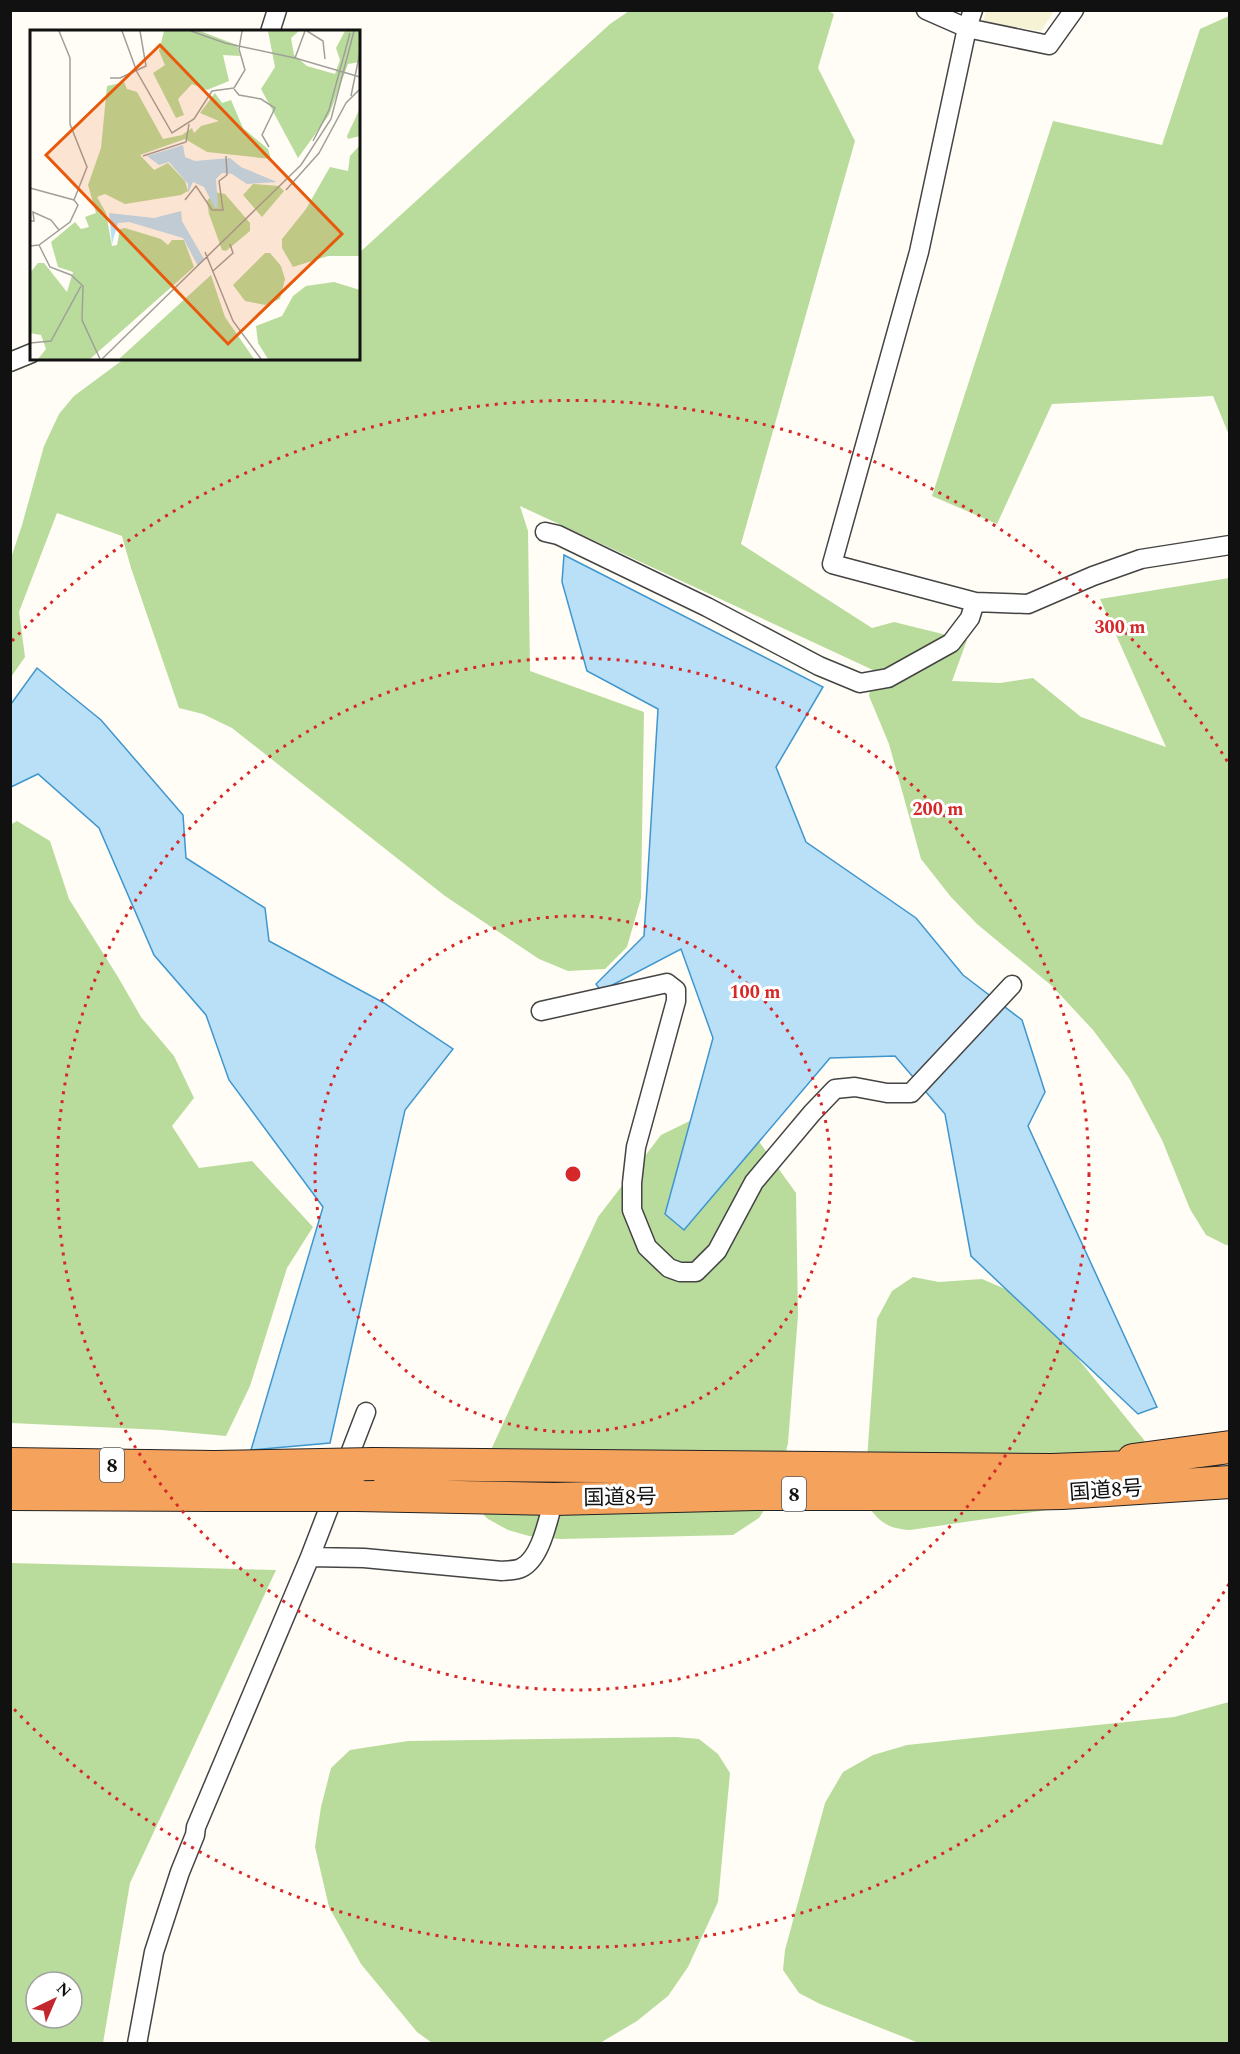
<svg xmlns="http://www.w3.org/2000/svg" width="1240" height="2054" font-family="Spectral,'Noto Sans JP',serif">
<rect width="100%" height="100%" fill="#fffdf5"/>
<path fill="#f6f3d4" d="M 986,11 L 986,10 L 1054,11 L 1041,31 L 983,22 Z"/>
<path fill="#b9dc9c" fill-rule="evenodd" d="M 629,11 L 828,11 L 834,14 L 818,68 L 855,141 L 741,544 L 872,628 L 894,622 L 967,640 L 952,681 L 1000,683 L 1033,678 L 1081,717 L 1166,747 L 1100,599 L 1229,578 L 1229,1245 L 1226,1245 L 1206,1235 L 1190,1209 L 1162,1140 L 1129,1078 L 1093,1030 L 1052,986 L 977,924 L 951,897 L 921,859 L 889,744 L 869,696 L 873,670 L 520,506 L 528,531 L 530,671 L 644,712 L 641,898 L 627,947 L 605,969 L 568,971 L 539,959 L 445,896 L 232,728 L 203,714 L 179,708 L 131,568 L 122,536 L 57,513 L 19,612 L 25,657 L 11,677 L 11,558 L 22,525 L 44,446 L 59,414 L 74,396 L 124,359 L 358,358 L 359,253 L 610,24 Z
M 1229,16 L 1229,435 L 1213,396 L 1052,404 L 997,524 L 932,496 L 1053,121 L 1162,145 L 1200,29 Z
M 17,821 L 50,841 L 69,899 L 118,977 L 141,1017 L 174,1056 L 194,1098 L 172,1126 L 199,1168 L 252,1161 L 313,1227 L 287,1268 L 250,1386 L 226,1436 L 162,1430 L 11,1423 L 10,825 Z
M 696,1118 L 747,1125 L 796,1193 L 798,1315 L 788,1443 L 777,1490 L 759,1518 L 733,1535 L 560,1539 L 529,1536 L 508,1530 L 488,1519 L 474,1505 L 473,1489 L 598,1217 L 661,1135 Z
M 913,1277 L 939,1282 L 982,1279 L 1010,1291 L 1067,1345 L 1144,1440 L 1159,1468 L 1123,1499 L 910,1530 C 884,1528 880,1521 864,1502 L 877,1319 L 892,1291 Z
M 11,1563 L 276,1570 L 130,1883 L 103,2043 L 11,2043 ZM 36,1982 L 72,1982 L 72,2018 L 36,2018 Z
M 1229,1702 L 1229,2043 L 919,2043 L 820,2004 L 799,1993 L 783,1970 L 785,1950 L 825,1803 L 843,1772 L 873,1755 L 907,1745 L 1174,1717 Z
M 676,1737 L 699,1739 L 718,1754 L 730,1773 L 718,1902 L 688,1967 L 668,1996 L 637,2021 L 600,2043 L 432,2043 L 417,2032 L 361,1964 L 329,1907 L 315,1847 L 321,1807 L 331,1768 L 350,1750 L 408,1741 Z"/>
<path fill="#b9e0f7" stroke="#3f96cf" stroke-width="1.5" d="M 564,555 L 823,687 L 776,767 L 806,842 L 916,918 L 963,975 L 1022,1020 L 1045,1092 L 1028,1126 L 1157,1407 L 1138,1414 L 971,1256 L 945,1114 L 895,1056 L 830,1058 L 684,1230 L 665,1214 L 713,1038 L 681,949 L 601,991 L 596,984 L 644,936 L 658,709 L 587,671 L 562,582 Z
M 37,668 L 101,720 L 183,815 L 186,858 L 265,908 L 269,941 L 384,1003 L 453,1049 L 405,1110 L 330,1443 L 251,1450 L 323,1207 L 229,1080 L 206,1015 L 154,955 L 99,828 L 38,774 L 11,787 L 11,704 Z"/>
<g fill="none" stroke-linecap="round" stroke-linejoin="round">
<g stroke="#444" stroke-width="21">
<path id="street" d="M 926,10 L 967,28 L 1049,45 L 1074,10
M 973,10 L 967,28 L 919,252 L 832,564 L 975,602 L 1028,604 L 1093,576 L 1141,559 L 1230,545
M 270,32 L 277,10
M 10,362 L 32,353
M 545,532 L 558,535 L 707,607 L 819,666 L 860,683 L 888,678 L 951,643 L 970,618 L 975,602
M 541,1011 L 667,983 L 676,990 L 676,1001 L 636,1147 L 632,1183 L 632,1210 L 647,1247 L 669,1268 L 680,1272 L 696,1272 L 717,1251 L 754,1182 L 812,1113 L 835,1089 L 855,1087 L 887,1093 L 911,1093 L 1012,985
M 310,1557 L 364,1558 L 502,1571 C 508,1570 515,1571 521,1568 C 541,1559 548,1519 554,1499
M 137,2044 L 154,1952 L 180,1872 L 195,1835 L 196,1827 L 310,1557 L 366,1412"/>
</g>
<g stroke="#222" stroke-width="34">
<path id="highway" d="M 1133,1460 L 1230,1447
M 10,1464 L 214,1467
M 374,1464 L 1052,1470 L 1156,1466
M 10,1494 L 212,1495
M 357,1495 L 554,1499 L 756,1494 L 1010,1494 L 1062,1493 L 1230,1482"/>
</g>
<use href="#street" stroke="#fff" stroke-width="18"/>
<use href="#highway" stroke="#f5a25d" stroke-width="32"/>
<g stroke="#222" stroke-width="34" stroke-linecap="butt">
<path id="highway-bridge" d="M 214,1467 L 374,1464
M 212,1495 L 357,1495"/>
</g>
<use href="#highway-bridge" stroke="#f5a25d" stroke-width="32"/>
</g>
<g fill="none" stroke="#d62828" stroke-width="3" stroke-dasharray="3 6">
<circle cx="573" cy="1174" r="258"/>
<circle cx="573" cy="1174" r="516"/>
<path d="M1229 1584A774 774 0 0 1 12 1707M12 641A774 774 0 0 1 1229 764"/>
</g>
<g text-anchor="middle" stroke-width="6" stroke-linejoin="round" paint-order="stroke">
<g fill="#fff" stroke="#585858" stroke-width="1.5">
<rect x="100" y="1448" width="24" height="34" rx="4.5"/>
<rect x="782" y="1477" width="24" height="34" rx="4.5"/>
</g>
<g font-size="20" font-weight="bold" fill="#111">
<text x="112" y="1472">8</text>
<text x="794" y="1501">8</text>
</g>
<g font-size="21" fill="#111" stroke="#fff">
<text transform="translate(1106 1490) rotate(-4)" y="7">国道8号</text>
<text transform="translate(620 1497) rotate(-1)" y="7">国道8号</text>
</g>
</g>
<g transform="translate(30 30)">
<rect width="330" height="330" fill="#fffdf5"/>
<path d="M 134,1 L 170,1 L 207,15 L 210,26 L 193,25 L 199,51 L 177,60 L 162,54 L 148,69 L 154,85 L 146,88 L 123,43 L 135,35 L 129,21 ZM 238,1 L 269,1 L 261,8 L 264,25 L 277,36 L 305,44 L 310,30 L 306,18 L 315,1 L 330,1 L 330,32 L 318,34 L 299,85 L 268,128 L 231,59 L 245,37 ZM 94,52 L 97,59 L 107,62 L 133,109 L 152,105 L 162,98 L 164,103 L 171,96 L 189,91 L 170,83 L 185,63 L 192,73 L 201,70 L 213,98 L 238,119 L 241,129 L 177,122 L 155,109 L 110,125 L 124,140 L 138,133 L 155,151 L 158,161 L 151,165 L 95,174 L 75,164 L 67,167 L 76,183 L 82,216 L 87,215 L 90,199 L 95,198 L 131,209 L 138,215 L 142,210 L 154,210 L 164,237 L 60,329 L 8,329 L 16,319 L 11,305 L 0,303 L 0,243 L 8,233 L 14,233 L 37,262 L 43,242 L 28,237 L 21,212 L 45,192 L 51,199 L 59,197 L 55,187 L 66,183 L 58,155 L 71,118 L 77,56 ZM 330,78 L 330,106 L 318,109 L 317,106 ZM 330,115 L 330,226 L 298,226 L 263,237 L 252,218 L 252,209 L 276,179 L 300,137 L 318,141 L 320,126 ZM 223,154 L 249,156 L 254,161 L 232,187 L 213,165 ZM 184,162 L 195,164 L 220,193 L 220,201 L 196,221 L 192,220 L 179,184 L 177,171 ZM 235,223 L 240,223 L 251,236 L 255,249 L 250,269 L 235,275 L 215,271 L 203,255 ZM 181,245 L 195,287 L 224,329 L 89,329 ZM 304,252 L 330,260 L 330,329 L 238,329 L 228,313 L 226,296 L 252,286 L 263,266 L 276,256 Z" fill="#b9dc9c"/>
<path d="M 153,115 L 155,127 L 165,131 L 200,128 L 211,137 L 247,152 L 217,154 L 202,144 L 192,143 L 186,149 L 188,177 L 185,178 L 174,157 L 163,152 L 158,163 L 158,154 L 139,132 L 129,135 L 117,126 ZM 151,181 L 152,191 L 174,229 L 168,236 L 153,208 L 99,192 L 88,193 L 82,214 L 79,183 L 124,188 Z" fill="#b9e0f7"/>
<path fill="none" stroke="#a09f9a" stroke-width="1.5" d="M 29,1 L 40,28 L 40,94 L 57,137 L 44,170M 92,1 L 107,42 L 142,103 L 164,89 L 182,61 L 204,58M 161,1 L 195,13 L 265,28M 275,1 L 265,28 L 330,47M 277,1 L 293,11 L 295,29M 80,48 L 90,48 L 116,36 L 110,1M 204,58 L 215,40 L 209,19 L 212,1M 204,59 L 209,65 L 231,69 L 245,78 L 232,105 L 239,117M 321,66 L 330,22M 283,111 L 299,80 L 320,3M 113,126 L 156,112 L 159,94M 0,158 L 44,170 L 48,175 L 40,192 L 9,215 L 0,216M 256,160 L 289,123 L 316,73 L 330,59M 155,170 L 166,156 L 182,180 L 193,180 L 189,151 L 197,145 L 196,126M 0,191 L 4,191 L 3,182 L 21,190 L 29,200M 9,215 L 20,237 L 41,245 L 53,256 L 52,290 L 70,329M 175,222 L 203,291 L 231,329M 183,241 L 203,223 L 200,214M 0,313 L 21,311 L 51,256M 72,329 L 271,135 L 301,89 L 324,1"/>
<path fill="#e8590c" fill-opacity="0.15" stroke="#e8590c" stroke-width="3" d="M 130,15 L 312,204 L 198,314 L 16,125 Z"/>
<rect width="330" height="330" fill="none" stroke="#111" stroke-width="3"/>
</g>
<circle cx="573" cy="1174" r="9" fill="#d62828" stroke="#fff" stroke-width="3"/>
<g font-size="18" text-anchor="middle" font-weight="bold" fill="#d62828" stroke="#fff" stroke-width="6" stroke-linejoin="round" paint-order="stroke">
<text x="1120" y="633">300 m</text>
<text x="938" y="815">200 m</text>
<text x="755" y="998">100 m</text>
</g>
<rect width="1240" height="2054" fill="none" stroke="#111111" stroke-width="24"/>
<g transform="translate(54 2000) rotate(44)"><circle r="28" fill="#ffffff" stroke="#a0a0a0" stroke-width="1.5"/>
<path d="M0-4.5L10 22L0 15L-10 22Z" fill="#c4262e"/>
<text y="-9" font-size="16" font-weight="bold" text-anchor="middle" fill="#111111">N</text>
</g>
</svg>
